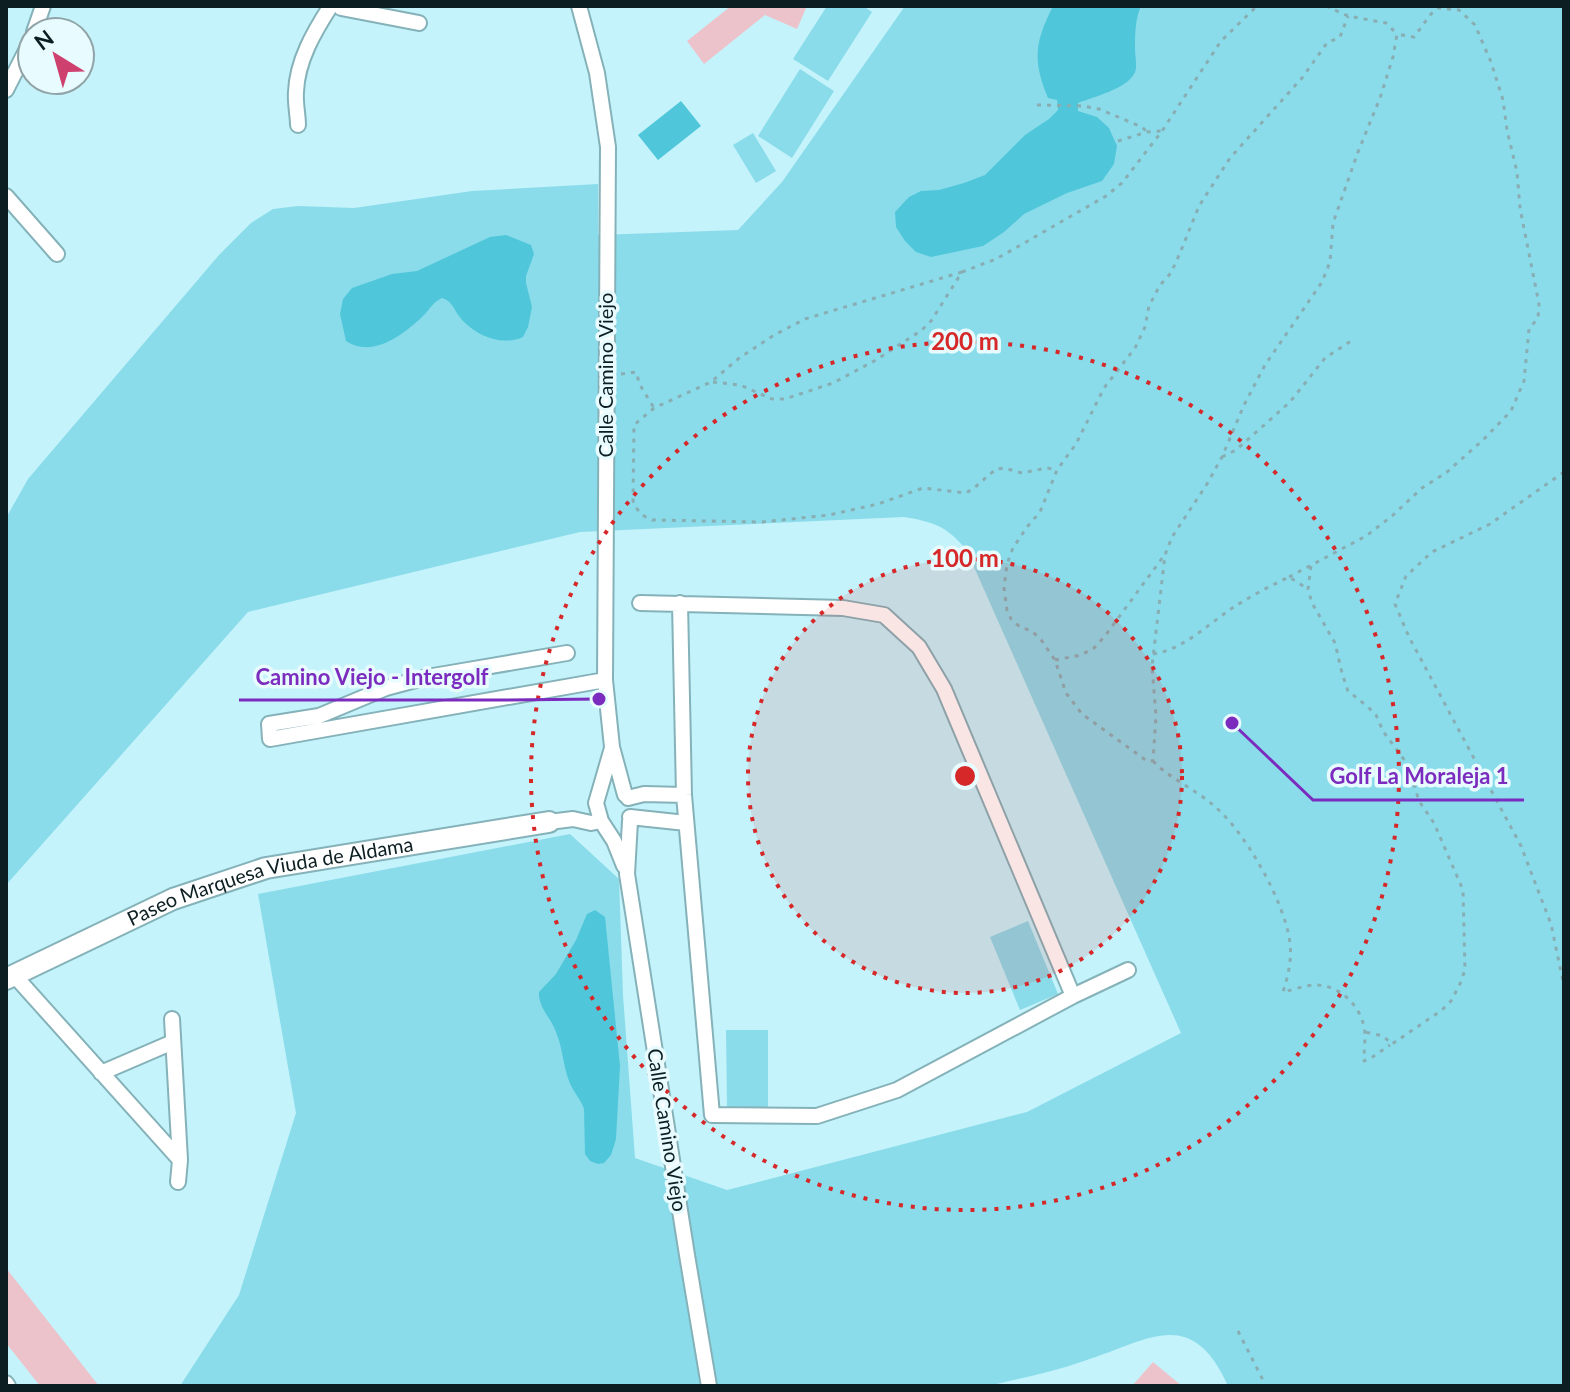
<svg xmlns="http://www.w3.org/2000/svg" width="1570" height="1392" font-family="Lato,sans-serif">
<rect width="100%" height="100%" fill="#c4f3fb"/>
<path fill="#8adcea" d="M 827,6 L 863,6 L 872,12 L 828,81 L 793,59 Z
M 905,6 L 1564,6 L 1564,1386 L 1228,1386 C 1191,1304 1148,1341 1084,1361 C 1053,1372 1020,1378 988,1386 L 180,1386 L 239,1295 L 296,1113 L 258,894 L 570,834 L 619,879 L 623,995 L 635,1158 L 727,1190 L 1027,1112 L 1181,1033 L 966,549 C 946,526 934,522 904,517 L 580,532 L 248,612 L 6,885 L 6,518 L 28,479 L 219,255 L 251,223 L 273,209 L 298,206 L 354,208 L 472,191 L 598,184 L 598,235 L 738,230 L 782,182 Z
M 800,69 L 834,91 L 792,158 L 758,136 Z
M 753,133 L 776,171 L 756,183 L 733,145 Z
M 1028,921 L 1058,994 L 1020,1010 L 990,937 Z
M 726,1030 L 768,1030 L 768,1107 L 727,1107 Z"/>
<path fill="#4fc6d9" d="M 1053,6 L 1141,6 C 1135,19 1135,35 1135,49 C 1135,57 1138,68 1134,74 C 1126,89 1093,97 1078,103 L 1078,111 L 1097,117 L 1109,128 L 1117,146 L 1114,164 L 1102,181 L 1067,193 L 1024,214 L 1004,232 L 983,246 L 931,257 L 916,252 L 905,241 L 896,227 L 895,212 L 909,197 L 921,191 L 939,190 L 964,183 L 985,175 L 1025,135 L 1049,119 L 1058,110 L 1057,100 L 1048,98 C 1032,60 1035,42 1053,6 Z
M 681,101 L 701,126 L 658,160 L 638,135 Z
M 506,235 L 531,245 L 534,254 L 526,276 L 526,283 L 532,307 L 528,327 L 523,337 C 502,347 473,335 459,316 C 453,308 452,301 442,298 C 433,302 430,309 424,315 C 405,334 372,359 346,341 L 340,314 L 343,299 L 352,288 L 392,274 L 417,271 L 490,237 Z
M 595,910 L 605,917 L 620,1066 L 616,1139 L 611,1155 L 604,1163 L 598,1164 L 590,1161 L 585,1154 L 584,1109 C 581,1099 573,1092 569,1081 C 563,1065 563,1049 556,1032 C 551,1018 538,1007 539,992 L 556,974 L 576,940 L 587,914 Z"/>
<path fill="#edc3cb" d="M 731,6 L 807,6 L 797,29 L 765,15 L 704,64 L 687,41 Z
M 6,1268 L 99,1386 L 40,1386 L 6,1343 Z
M 1153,1362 L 1182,1386 L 1132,1386 Z"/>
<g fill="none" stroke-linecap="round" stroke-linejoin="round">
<g stroke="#85b2b9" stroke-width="18">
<path id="street" d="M 579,6 L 597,73 L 608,147 L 605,680 L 612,747 L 625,795
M 341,8 L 419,23
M 34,32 L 43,6
M 6,90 L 32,39
M 298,125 C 298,115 295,103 296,92 C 297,61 314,32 330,7
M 6,196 L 57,254
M 640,603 L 843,608 L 884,615 L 919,647 L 944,689 L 1073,996
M 680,603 L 684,795 L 712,1115 L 817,1116 L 897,1090 L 1073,996 L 1128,970
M 567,653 L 427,677 L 386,688 L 319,716 L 269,724 L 270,739 L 605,680
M 612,748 L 596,803 L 601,821 L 614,841 L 624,866
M 628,798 L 644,794 L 684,795
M 630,817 L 686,823
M 630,821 L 627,874 L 687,1255 L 709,1386
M 549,822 L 573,819 L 591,823 L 601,821
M 14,975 L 180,1160 L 172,1019
M 101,1073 L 173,1042
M 178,1182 L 180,1160
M 6,1383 L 8,1386"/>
</g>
<g stroke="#85b2b9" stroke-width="24">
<g id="secondary">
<path id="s1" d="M 6,979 L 173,899 L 266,868 L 549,822"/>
</g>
</g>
<path stroke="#88aeb4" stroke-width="3" stroke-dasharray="4 6" stroke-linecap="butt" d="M 1326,6 L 1348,16 L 1386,23 L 1397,34
M 1037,105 L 1083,106 L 1099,109 L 1142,127 L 1147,132
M 1118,141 L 1147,132 L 1162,131
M 962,272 L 805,319 L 774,335 L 738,359 L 711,382 L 654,408 L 634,425 L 633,501 C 637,511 642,516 652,520 L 762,522 L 829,515 L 878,504 L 923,488 L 966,493 L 974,488 L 996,469 L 1004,468 L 1022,473 L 1047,468 L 1057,470
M 621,374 L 636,372 L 640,385 L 654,408
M 713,382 L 740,385 L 772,399 L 785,399 L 833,383 L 876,360 L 922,330 L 931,321 L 962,272 L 996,259 L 1026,242 L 1106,196 L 1122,183 L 1162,131 L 1221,41 L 1257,6
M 1222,457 L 1236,450 L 1290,402 L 1325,358 L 1351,341
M 1564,472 L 1490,524 L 1432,552 L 1406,576 L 1395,604 L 1409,637 L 1521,846 L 1551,924 L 1564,986
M 1311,566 L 1308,589 L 1312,603 L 1335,643 L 1342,673 L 1348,691 L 1368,707 L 1376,715 L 1383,731 L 1408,765 L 1419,801 L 1434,823 L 1463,890 L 1465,970 L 1460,984 L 1451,1001 L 1442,1010 L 1392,1044 L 1383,1036 L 1365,1032
M 1289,577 L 1366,536 L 1392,516 L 1422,488 L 1447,472 L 1483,440 L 1511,411 L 1524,381 L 1529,329 L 1538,318 L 1539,304 L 1520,208 L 1517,172 L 1507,130 L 1503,100 L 1491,62 L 1475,25 L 1459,10 L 1438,8 L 1431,14 L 1414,37 L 1397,34 L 1393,57 L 1380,98 L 1358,152 L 1333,223 L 1330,262 L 1322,282 L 1265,365 L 1244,405 L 1222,457 L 1207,484 L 1172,537 L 1165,555 L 1152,666 L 1156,716 L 1153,761 L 1147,761 L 1082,714 L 1066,693 L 1055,660 L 1042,641 L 1032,631 L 1020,627 L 1011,619 L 1007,610 L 1004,588 L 1007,564 L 1013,548 L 1027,527 L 1040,512 L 1057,470 L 1076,444 L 1104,388 L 1135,348 L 1145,327 L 1149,306 L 1160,285 L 1171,273 L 1180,253 L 1199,206 L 1230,158 L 1302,78 L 1327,43 L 1340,37 L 1348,16
M 1153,654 C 1183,650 1208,624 1234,607 C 1251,596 1270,586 1289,577 L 1308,589
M 1055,660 L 1081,655 L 1094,648 L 1105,636 L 1163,557
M 1153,761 C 1169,778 1195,789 1213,805 C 1245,831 1285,902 1290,943 C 1292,960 1288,976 1283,992 C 1293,990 1305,985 1315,985 C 1342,985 1364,1009 1365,1035 C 1365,1043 1364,1052 1364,1061 L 1371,1058 L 1390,1045
M 1238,1331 L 1266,1386"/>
<use href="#street" stroke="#fff" stroke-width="14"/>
<use href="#secondary" stroke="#fff" stroke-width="20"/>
</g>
<circle cx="965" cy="776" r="217" fill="#d62828" fill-opacity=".12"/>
<g fill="none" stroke="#d62828" stroke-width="4" stroke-dasharray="4 8">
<circle cx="965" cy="776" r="217"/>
<circle cx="965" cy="776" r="434"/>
</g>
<g text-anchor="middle" stroke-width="7" stroke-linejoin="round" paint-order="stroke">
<g font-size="20" fill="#0c1e21" stroke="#e8fbfe">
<text transform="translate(606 375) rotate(-90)" y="7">Calle Camino Viejo</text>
<text dy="7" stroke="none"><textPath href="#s1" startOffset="284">Paseo Marquesa Viuda de Aldama</textPath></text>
<text transform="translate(667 1130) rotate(81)" y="7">Calle Camino Viejo</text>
</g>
</g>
<circle cx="965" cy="776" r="12" fill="#d62828" stroke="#e8fbfe" stroke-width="4"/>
<g font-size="24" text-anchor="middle" font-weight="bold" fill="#d62828" stroke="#e8fbfe" stroke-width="7" stroke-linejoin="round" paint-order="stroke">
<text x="965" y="350">200 m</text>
<text x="965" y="567">100 m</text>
</g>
<path fill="none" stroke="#7b2cbf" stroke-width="3" d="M599 699L504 700H239M1232 723L1313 800H1524"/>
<g fill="#7b2cbf" stroke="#e8fbfe" stroke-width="3">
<circle cx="599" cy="699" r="8"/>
<circle cx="1232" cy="723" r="8"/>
</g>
<g font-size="22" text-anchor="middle" font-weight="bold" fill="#7b2cbf" stroke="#e8fbfe" stroke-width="7" stroke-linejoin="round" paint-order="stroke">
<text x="372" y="685">Camino Viejo - Intergolf</text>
<text x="1419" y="784">Golf La Moraleja 1</text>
</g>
<rect width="1570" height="1392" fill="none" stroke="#0c1e21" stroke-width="16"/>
<g transform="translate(56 56) rotate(323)"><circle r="38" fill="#e8fbfe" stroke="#90a3a6" stroke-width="2"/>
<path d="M0-6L14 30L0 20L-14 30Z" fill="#ce416f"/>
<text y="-12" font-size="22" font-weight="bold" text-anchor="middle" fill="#0c1e21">N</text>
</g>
</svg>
